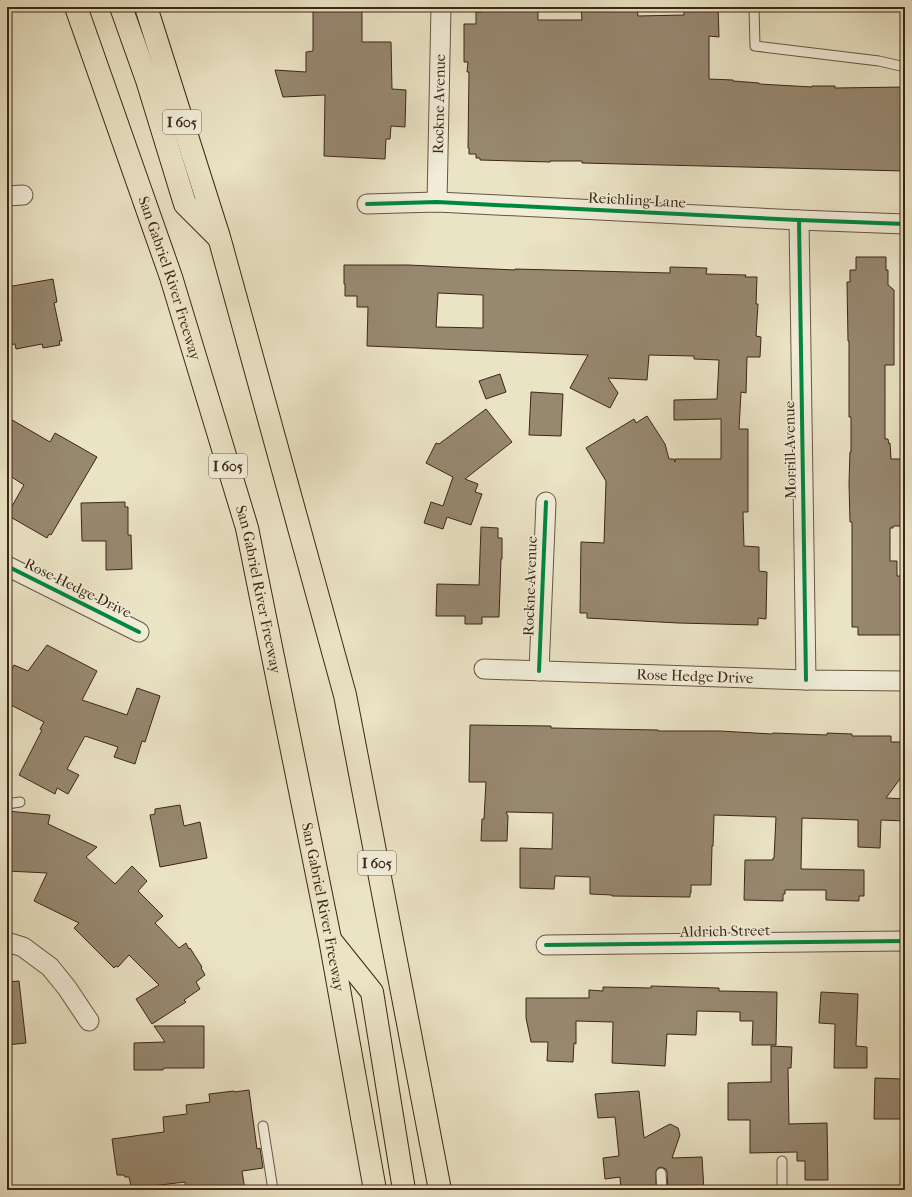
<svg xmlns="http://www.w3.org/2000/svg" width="912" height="1197" font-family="'IM FELL French Canon',serif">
<rect width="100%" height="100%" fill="#eae3c4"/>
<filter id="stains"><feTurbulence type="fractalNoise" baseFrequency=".005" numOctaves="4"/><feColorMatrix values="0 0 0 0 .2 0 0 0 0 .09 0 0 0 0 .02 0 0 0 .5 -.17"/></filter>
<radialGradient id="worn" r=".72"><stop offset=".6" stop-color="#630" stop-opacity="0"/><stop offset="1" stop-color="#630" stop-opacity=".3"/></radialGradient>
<path fill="#978870" stroke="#3d2616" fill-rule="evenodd" d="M 313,7 L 362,7 L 362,42 L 391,42 L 392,89 L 406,90 L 405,127 L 391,126 L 390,139 L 386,139 L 385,159 L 324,156 L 325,95 L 283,97 L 275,70 L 306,72 L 306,52 L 313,51 Z
M 482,7 L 538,7 L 538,20 L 582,20 L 581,7 L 637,7 L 638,16 L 684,15 L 684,7 L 718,7 L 719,37 L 709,36 L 709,79 L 733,80 L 733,81 L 759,83 L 759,84 L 812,87 L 812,86 L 835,86 L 835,88 L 905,87 L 905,171 L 582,163 L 582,161 L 550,161 L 550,162 L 480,160 L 480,158 L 476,158 L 476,154 L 469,154 L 469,148 L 468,148 L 469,72 L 467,72 L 468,62 L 464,62 L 464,24 L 476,24 L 476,12 L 482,12 Z
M 856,257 L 886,257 L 886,270 L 888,270 L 888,285 L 894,290 L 894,365 L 885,365 L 885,439 L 888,439 L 889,444 L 890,443 L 891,459 L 905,459 L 905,526 L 893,526 L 893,528 L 890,528 L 890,561 L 897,561 L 897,576 L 905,576 L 905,635 L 858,635 L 858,627 L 852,627 L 852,522 L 850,522 L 849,483 L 850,452 L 851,452 L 851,417 L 849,417 L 849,341 L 848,341 L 847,282 L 850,282 L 850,270 L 856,270 Z
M 344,265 L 408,265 L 515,270 L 515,269 L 670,273 L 670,267 L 707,268 L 706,274 L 746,275 L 745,277 L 757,277 L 756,304 L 758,304 L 756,336 L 761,337 L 760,357 L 747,357 L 746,393 L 741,392 L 739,429 L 748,429 L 748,512 L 743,512 L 744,546 L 759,547 L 759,571 L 767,572 L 766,619 L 758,618 L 758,625 L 678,623 L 587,618 L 587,613 L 580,613 L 581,542 L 604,543 L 606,481 L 586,448 L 634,419 L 636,423 L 647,416 L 665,444 L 669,459 L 674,459 L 675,462 L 675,459 L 721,459 L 721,419 L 674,420 L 674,400 L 717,399 L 719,360 L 694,359 L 694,356 L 649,355 L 647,380 L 608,378 L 618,393 L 610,408 L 570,388 L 588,355 L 367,346 L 368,307 L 357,307 L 357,296 L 345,296 L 345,284 L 344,284 ZM 438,293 L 483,295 L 483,328 L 436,327 Z
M 53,279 L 57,302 L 54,303 L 62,341 L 59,341 L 60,345 L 43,348 L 42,344 L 16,349 L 15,344 L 7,345 L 7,287 Z
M 500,374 L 506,392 L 486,399 L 479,381 Z
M 531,392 L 563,394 L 561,436 L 529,435 Z
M 486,409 L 512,442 L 465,479 L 478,484 L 475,492 L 482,494 L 471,525 L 447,517 L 443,529 L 424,523 L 431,502 L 443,506 L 453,477 L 426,463 L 436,443 L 439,444 Z
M 7,417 L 50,442 L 55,433 L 97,457 L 51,535 L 49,534 L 47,538 L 7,515 L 24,485 L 7,474 Z
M 125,502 L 125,507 L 128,507 L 128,535 L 131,535 L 132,569 L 106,570 L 106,541 L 82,541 L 81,503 Z
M 481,527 L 498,528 L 498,538 L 502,538 L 502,559 L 501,559 L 499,617 L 482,617 L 482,624 L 465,624 L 465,616 L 436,616 L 437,584 L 479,585 Z
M 47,645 L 97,671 L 82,700 L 127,715 L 137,688 L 160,696 L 145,742 L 142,741 L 135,764 L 114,757 L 118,747 L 85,736 L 67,769 L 79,775 L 68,794 L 57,788 L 55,794 L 19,775 L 42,730 L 40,729 L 44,722 L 7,703 L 7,679 L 14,665 L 28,671 Z
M 470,725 L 551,726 L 551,728 L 658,730 L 658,731 L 720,731 L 772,734 L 773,733 L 827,735 L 827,733 L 852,734 L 852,736 L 891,736 L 891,742 L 905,742 L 905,772 L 886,798 L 905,799 L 905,821 L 881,820 L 880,848 L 858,847 L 858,820 L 802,818 L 801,869 L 864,870 L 864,896 L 859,896 L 859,901 L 826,900 L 826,890 L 785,890 L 785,894 L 783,894 L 783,901 L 744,900 L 745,860 L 773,860 L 773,858 L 774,858 L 776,817 L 714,815 L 713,846 L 712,846 L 711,885 L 691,885 L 691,893 L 690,893 L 690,897 L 612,896 L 612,895 L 590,894 L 590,877 L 555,876 L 554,889 L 520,888 L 520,848 L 552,849 L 553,813 L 506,812 L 508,816 L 507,841 L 481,841 L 482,819 L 484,819 L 486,782 L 469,782 Z
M 180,805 L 184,826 L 200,822 L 207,858 L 160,867 L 150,815 L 155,814 L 155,809 Z
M 7,811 L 50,815 L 48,824 L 97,847 L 86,857 L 115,884 L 132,866 L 147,881 L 138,891 L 163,916 L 155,923 L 179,948 L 186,943 L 189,949 L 190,948 L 202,967 L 201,968 L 205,975 L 196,982 L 200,989 L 184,1000 L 186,1002 L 152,1024 L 136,999 L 159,985 L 129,955 L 118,967 L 116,966 L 114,968 L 74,928 L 79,923 L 34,901 L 47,873 L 7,871 Z
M 19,981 L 26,1043 L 7,1045 L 7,982 Z
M 651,986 L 719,988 L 719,991 L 777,992 L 776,1045 L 752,1045 L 753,1021 L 740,1021 L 740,1012 L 697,1011 L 696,1035 L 667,1034 L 665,1066 L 612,1063 L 613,1022 L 576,1021 L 576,1044 L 574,1043 L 573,1062 L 547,1061 L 548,1042 L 531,1042 L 526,1018 L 526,998 L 589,998 L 589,990 L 603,991 L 603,987 L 651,988 Z
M 821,992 L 858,994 L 856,1046 L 867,1047 L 867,1068 L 834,1068 L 835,1024 L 819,1023 Z
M 154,1026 L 204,1026 L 204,1068 L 164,1068 L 163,1070 L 134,1070 L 134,1043 L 165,1042 Z
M 771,1046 L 792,1047 L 791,1068 L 788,1068 L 789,1124 L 827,1123 L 828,1180 L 805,1180 L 805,1161 L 797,1161 L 797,1152 L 750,1153 L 750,1120 L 728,1120 L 728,1083 L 771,1082 Z
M 875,1078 L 904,1079 L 903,1101 L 905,1101 L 905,1119 L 874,1119 Z
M 249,1090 L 257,1149 L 260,1148 L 263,1168 L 242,1171 L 245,1190 L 186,1190 L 185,1182 L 135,1188 L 134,1186 L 131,1186 L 129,1177 L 125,1177 L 124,1175 L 117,1175 L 112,1139 L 164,1132 L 163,1117 L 187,1114 L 186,1105 L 210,1102 L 209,1094 L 234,1091 L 234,1092 Z
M 639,1091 L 644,1138 L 670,1124 L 678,1128 L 680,1135 L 672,1158 L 702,1157 L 704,1190 L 668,1190 L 667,1172 L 666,1169 L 661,1167 L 658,1168 L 656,1171 L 656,1190 L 621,1190 L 620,1177 L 605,1179 L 603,1158 L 619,1156 L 615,1117 L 598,1118 L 595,1094 Z"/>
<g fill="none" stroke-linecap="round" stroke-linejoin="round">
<g stroke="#685542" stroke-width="11">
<path id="service" d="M 754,7 L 755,46 L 879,61 L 905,67
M 7,804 L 20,802
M 263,1126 L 273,1190
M 661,1173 L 662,1190
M 782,1190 L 782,1161"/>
</g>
<g stroke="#685542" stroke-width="21">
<g id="minor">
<path d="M 7,196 L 23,195"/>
<path id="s1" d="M 437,202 L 441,7"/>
<path d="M 367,204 L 437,202 L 799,220 L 905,224"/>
<path d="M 799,220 L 806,680"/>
<path d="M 7,566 L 139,632"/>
<path id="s2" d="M 484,669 L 806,680 L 905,681"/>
<path d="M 539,671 L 546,502"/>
<path d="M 7,942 L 23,947 L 50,967 L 67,988 L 89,1021"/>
<path d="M 546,945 L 905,941"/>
</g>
</g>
<g stroke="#3d2616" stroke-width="24">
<g id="motorway">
<path id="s3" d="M 76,7 L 171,277 L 247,528 L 330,939 L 375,1190"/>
<path d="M 121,7 L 147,80 L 185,204 L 216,235"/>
<path d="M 146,7 L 219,237 L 345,695 L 440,1190"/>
<path d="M 332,942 L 372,992 L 404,1190"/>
</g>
</g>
<use href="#service" stroke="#f1edd9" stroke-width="9"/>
<use href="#minor" stroke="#f1edd9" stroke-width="19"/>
<use href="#motorway" stroke="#eae3c4" stroke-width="22"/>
<g stroke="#f1edd9" stroke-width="6">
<path id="cycleway" d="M 367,204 L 437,202 L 799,220 L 905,224
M 799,220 L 806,680
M 7,566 L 139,632
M 539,671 L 546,502
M 546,945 L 905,941"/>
</g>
<use href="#cycleway" stroke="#00873e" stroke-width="4"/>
</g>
<g text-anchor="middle" stroke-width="3" stroke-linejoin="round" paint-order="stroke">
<g fill="#f1edd9" stroke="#736250" stroke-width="1">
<rect x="163" y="110" width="38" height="24" rx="3"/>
<rect x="209" y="454" width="38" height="24" rx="3"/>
<rect x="358" y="851" width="38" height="24" rx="3"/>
</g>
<g font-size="14" font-weight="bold" fill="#3d2616">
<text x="182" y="127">I 605</text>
<text x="228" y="471">I 605</text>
<text x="377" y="868">I 605</text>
</g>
<g font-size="15" fill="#3d2616" stroke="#f1edd9">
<text dy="5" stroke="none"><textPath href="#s1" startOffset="98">Rockne Avenue</textPath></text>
<text transform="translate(637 200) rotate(3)" y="5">Reichling Lane</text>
<text dy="5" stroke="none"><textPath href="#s3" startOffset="287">San Gabriel River Freeway</textPath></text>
<text transform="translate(790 450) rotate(-91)" y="5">Morrill Avenue</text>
<text transform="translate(530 586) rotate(-88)" y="5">Rockne Avenue</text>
<text transform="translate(78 588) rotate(26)" y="5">Rose Hedge Drive</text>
<text dy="5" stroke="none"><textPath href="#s3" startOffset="611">San Gabriel River Freeway</textPath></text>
<text dy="5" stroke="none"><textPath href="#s2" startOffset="211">Rose Hedge Drive</textPath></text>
<text dy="5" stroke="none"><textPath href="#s3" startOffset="935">San Gabriel River Freeway</textPath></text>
<text transform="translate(725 931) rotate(-1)" y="5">Aldrich Street</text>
</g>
</g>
<rect width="912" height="1197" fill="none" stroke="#eae3c4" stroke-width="24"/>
<rect x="8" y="8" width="896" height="1181" fill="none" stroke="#3d2616" stroke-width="2"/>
<rect x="12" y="12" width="888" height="1173" fill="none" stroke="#3d2616"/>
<rect width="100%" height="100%" filter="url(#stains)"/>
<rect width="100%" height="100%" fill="url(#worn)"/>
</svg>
